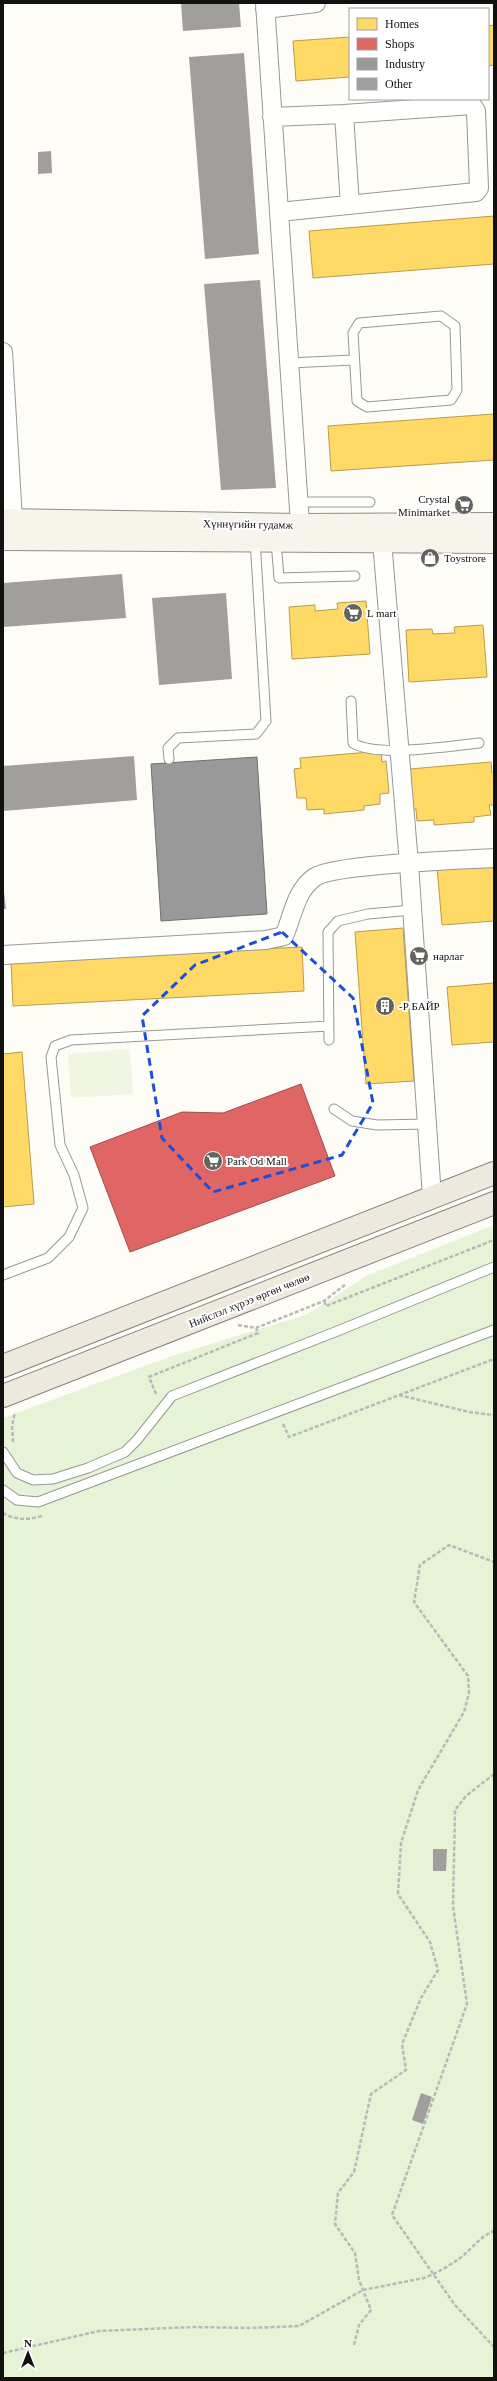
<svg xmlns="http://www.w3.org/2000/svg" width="497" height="2381" font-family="'Times New Roman',serif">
<rect width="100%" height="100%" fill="#fdfcf7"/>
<path fill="#e7f3d7" d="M 494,1225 L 494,2378 L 3,2378 L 3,1418 L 169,1357 L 308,1314 L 366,1276 Z"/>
<path fill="#f0f6e1" d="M 130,1049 L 133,1094 L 71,1098 L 68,1054 Z"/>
<path fill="#ffd966" stroke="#b89d4c" d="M 494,25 L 494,65 L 488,66 L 488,26 Z
M 350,37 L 350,77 L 296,81 L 293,41 Z
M 494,216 L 494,264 L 313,278 L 309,231 Z
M 494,414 L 494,460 L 331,471 L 328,426 Z
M 366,601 L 370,654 L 292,659 L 289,607 L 315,605 L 315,611 L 338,609 L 337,603 Z
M 483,625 L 487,677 L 409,682 L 406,630 L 432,629 L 433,634 L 455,633 L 454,627 Z
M 381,751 L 382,762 L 386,761 L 389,793 L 380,794 L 380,804 L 364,806 L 364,810 L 324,814 L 324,809 L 307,810 L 306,798 L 297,798 L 294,769 L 301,768 L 300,758 Z
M 491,762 L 492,773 L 494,772 L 494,805 L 489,805 L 491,815 L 474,817 L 474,822 L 434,825 L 434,820 L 417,821 L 416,809 L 407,810 L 404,780 L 411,780 L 410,769 Z
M 494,863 L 494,921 L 442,925 L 437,867 Z
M 403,928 L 414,1081 L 366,1084 L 355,932 Z
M 302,947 L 304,991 L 13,1006 L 11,961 Z
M 494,983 L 494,1042 L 452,1045 L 447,987 Z
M 22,1052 L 34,1204 L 3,1207 L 3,1054 Z"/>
<path fill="#e06666" stroke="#a24c4c" d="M 301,1084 L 335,1176 L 130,1252 L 90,1147 L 182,1112 L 223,1113 Z"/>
<path fill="#999" stroke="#707070" d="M 257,757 L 267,914 L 161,921 L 151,764 Z"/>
<path fill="#a19f9c" d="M 181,3 L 239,3 L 241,27 L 183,31 Z
M 244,53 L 259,254 L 205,259 L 189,57 Z
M 51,151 L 52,173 L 38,174 L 38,152 Z
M 260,280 L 276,488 L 221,490 L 204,284 Z
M 122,574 L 126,618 L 3,627 L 3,583 Z
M 226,593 L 232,679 L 159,685 L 152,598 Z
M 134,756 L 137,800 L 3,811 L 3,766 Z
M 3,883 L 6,909 L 3,909 Z
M 433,1849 L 447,1849 L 446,1871 L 433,1871 Z
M 421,2093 L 432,2097 L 423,2124 L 412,2120 Z"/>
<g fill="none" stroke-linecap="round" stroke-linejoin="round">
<g stroke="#979795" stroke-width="11">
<path id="lane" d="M 441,316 L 455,326 L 457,390 L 451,400 L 367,407 L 357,401 L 353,333 L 359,323 Z
M 289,363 L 353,360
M 298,502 L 370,502
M 276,541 L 279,578 L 355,576
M 351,701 L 353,743 C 376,758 450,746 479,743
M 169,759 L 168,748 L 178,738 L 256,734 L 266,721 L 255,539
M 329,1040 L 328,932 L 338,921 L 368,914 L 412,910
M 334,1109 L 352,1121 L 377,1125 L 427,1124
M 3,1275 L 48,1258 L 69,1237 L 83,1208 L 74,1175 L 60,1145 L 51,1057 L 55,1046 L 71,1040 L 329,1026
M 3,1452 L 17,1473 L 33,1480 L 53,1479 L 88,1468 L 125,1452 L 137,1440 L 172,1396 L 340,1330 L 494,1267
M 3,1490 L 17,1500 L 38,1502 L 494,1330"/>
</g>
<g stroke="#979795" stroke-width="20">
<path id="street" d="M 265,3 L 301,539
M 265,9 L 316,3
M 272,117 L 344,114
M 279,212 L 476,192 L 479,188 L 476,111 L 472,105 L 344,114 L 350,205
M 3,352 L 13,520
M 382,541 L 409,864 L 432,1197
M 3,955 L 266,940 L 284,936 C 293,916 295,891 315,877 C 335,864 462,860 494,858"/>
</g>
<g stroke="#8e8d8b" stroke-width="24">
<path id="secondary" d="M 3,520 L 300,525 L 494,524
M 3,539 L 494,542"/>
</g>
<g stroke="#858482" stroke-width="24">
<path id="primary" d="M 3,1366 L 494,1173
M 3,1396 L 494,1203"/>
</g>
<path stroke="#b9b9b8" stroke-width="2.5" stroke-dasharray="4 2" stroke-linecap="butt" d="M 324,1301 L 326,1306 L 494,1240
M 238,1325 L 256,1328 L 324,1301 L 346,1284
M 156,1394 L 149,1377 L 258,1333 L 256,1328
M 399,1395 L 469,1412 L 494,1415
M 283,1424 L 289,1437 L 494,1359
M 13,1442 L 12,1426 L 15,1412
M 3,1513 C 14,1520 29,1520 42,1516
M 494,1774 L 466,1796 L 455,1810 L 453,1906 L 467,2004 L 392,2215 L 455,2305 L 494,2347
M 354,2345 L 359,2325 L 371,2310 L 359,2280 L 355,2253 L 335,2224 L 338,2193 L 354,2172 L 371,2094 L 406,2070 L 402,2044 L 421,1998 L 438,1970 L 430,1942 L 398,1894 L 401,1843 L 418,1790 L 464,1712 L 469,1693 L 468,1676 L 414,1602 L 420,1565 L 449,1545 L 494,1562
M 3,2353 L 99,2331 L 195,2327 L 249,2328 L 299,2326 L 363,2290 L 424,2278 C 437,2273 449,2266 460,2258 C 472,2249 479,2237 494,2231"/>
<use href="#lane" stroke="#fffffe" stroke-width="9"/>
<use href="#street" stroke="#fffffe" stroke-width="18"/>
<use href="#secondary" stroke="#f6f4eb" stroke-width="22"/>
<use href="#primary" stroke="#ede9dc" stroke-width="22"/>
</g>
<path fill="none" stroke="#1d4ed8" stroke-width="3" stroke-dasharray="8 5" stroke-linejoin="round" d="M 282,932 L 353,998 L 373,1103 L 342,1155 L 213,1192 L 162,1138 L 142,1016 L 195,965 Z"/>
<defs>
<g id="supermarket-disc" transform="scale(1)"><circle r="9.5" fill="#646362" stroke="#fff"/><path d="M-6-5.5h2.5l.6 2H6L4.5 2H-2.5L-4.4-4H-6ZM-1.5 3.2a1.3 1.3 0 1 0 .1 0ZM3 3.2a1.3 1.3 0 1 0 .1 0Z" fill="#fff"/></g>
<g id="shop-disc" transform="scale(1)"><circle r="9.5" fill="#646362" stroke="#fff"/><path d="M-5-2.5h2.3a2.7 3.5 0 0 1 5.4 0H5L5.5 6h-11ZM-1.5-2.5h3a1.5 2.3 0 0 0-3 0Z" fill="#fff"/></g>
<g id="building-disc" transform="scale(1)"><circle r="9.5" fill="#646362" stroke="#fff"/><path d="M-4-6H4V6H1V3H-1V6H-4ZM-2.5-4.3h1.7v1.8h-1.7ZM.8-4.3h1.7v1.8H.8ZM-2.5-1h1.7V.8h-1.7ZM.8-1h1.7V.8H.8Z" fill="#fff"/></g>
</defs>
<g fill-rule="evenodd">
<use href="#supermarket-disc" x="464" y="505"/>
<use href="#shop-disc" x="430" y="558"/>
<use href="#supermarket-disc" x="353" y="613"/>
<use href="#supermarket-disc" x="419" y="956"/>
<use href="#building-disc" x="385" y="1006"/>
<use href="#supermarket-disc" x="213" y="1161"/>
</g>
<g text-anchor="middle" stroke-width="4" stroke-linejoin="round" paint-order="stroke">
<g font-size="11" fill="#111" stroke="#fff" text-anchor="start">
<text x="450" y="503" text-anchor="end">Crystal<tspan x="450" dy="13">Minimarket</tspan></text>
<text x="444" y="562">Toystrore</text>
<text x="367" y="617">L mart</text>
<text x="433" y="960">нарлаг</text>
<text x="399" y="1010">-Р БАЙР</text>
<text x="227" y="1165">Park Od Mall</text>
</g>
<g font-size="11" fill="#111" stroke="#fff">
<text transform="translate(248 524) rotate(1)" y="4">Хүннүгийн гудамж</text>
<text transform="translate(249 1300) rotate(-22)" y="4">Нийслэл хүрээ өргөн чөлөө</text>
</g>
</g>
<rect width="497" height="2381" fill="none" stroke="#111111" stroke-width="8"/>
<rect x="349" y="8" width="140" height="92" fill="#ffffff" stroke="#a0a0a0"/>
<rect x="357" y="18" width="20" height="12" fill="#ffd966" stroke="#a0a0a0"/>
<text x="385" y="28" font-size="12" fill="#111111">Homes</text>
<rect x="357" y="38" width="20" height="12" fill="#e06666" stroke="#a0a0a0"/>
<text x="385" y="48" font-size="12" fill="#111111">Shops</text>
<rect x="357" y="58" width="20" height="12" fill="#999999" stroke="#a0a0a0"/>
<text x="385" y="68" font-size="12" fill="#111111">Industry</text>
<rect x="357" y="78" width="20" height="12" fill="#a19f9c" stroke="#a0a0a0"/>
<text x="385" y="88" font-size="12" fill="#111111">Other</text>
<g transform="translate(28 2353)" stroke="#ffffff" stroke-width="3" paint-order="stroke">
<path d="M0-3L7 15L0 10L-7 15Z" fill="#111111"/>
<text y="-6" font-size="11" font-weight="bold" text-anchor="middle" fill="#111111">N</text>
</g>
</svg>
